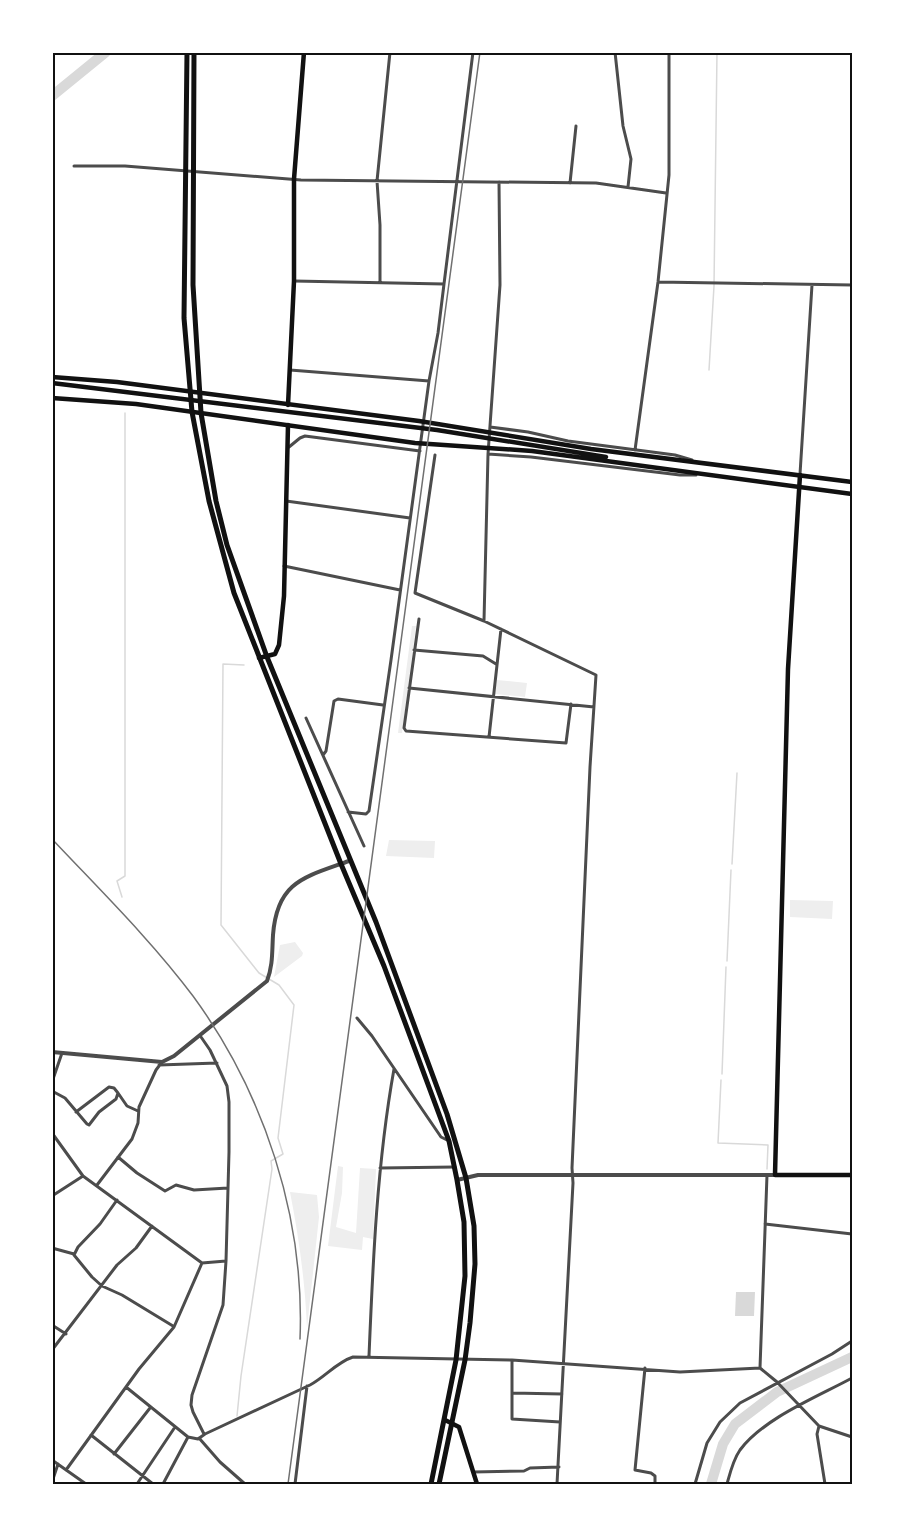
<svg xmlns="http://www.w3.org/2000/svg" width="905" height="1537" font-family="'Space Grotesk',sans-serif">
<rect width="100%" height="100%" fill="#fff"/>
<path fill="#eee" d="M 412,626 L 416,626 L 402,733 L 398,733 Z
M 497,680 L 527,683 L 525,697 L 495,694 Z
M 389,840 L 435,841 L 434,858 L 386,856 Z
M 790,900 L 833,901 L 832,919 L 790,917 Z
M 295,942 L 303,953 L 302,956 L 274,977 L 280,945 Z
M 338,1166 L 343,1167 L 342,1193 L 336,1227 L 356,1233 L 360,1168 L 376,1169 L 373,1239 L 363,1237 L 362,1250 L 328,1246 Z
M 290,1192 L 317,1195 L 319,1217 L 307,1328 C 305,1281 299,1238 290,1192 Z"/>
<path fill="#d9d9d9" d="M 736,1292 L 755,1292 L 754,1316 L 735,1316 Z"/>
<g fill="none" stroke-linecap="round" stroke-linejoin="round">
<path stroke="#d9d9d9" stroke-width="1.5" d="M 709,370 L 714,286 L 717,52
M 732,864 L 737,773
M 122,897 L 117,881 L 125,876 L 125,413
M 727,961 L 731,870
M 722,1074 L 726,967
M 721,1080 L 718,1143 L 768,1145 L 767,1169
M 237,1416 L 241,1376 L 272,1169 L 271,1161 L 283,1154 L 278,1138 L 294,1005 L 279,985 L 259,973 L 221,925 L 223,664 L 244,665"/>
<path stroke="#d9d9d9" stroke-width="10" d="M 52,96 L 106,52
M 711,1484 L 723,1444 L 735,1424 L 777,1392 L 852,1357"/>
<path stroke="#4c4c4c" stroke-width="3" d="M 615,52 L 623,126 L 631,159 L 628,187
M 74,166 L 125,166 L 301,180 L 596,183 L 666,193
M 570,183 L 576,126
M 294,281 L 444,284 L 438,333 L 429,381
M 380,282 L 380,225 L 377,181 L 390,52
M 658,282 L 852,285
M 444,284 L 473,52
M 290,370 L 429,381 L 391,660 L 369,811 L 366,814 L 348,812
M 490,427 L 528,432 L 568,441 L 675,455 L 692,460
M 289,447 L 300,438 L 305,436 L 420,451
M 635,450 L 658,282 L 669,175 L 669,52
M 488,454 L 531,457 L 680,475 L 696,475
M 435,455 L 415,593 L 484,621 L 596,675 L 590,767 L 572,1168 L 573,1183 L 557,1484
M 800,474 L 812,285
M 286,501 L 410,518
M 284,566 L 400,590
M 419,619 L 404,728 L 406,731 L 566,743 L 571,704
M 484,621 L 488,454 L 500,285 L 499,182
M 414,650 L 483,656 L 496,664
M 409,688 L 594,707
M 306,718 L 364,846
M 489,737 L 501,629
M 323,755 L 326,751 L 334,701 L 338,699 L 383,705
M 357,1018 L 372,1036 L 441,1137 L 447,1140
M 201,1037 L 210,1050 L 227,1086 L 229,1102 L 229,1152 L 226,1261 L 223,1305 L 192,1395 L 191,1405 L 193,1412 L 204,1434
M 159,1065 L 217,1063
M 52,1082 L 62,1053
M 52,1091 L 65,1098 L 87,1124 L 89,1125 L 99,1112 L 116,1099 L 118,1093 L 114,1088 L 109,1087 L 76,1112
M 118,1093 L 127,1106 L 138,1111
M 52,1133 L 83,1176 L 202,1263 L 226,1261
M 118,1157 L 137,1173 L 165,1191 L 176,1185 L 194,1190 L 228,1188
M 380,1168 L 455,1167
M 97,1185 L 132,1139 L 138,1123 L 139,1107 L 156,1070 L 162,1062
M 52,1196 L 83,1176
M 117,1200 L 100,1224 L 78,1247 L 74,1255 L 92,1277 L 102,1286 L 122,1295 L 173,1326
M 765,1224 L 852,1234
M 52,1248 L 74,1254
M 52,1325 L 66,1334
M 52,1350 L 117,1265 L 136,1248 L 152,1226
M 369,1356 C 373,1260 377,1164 394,1069
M 512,1360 L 512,1419 L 560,1422
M 645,1368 L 635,1470 L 651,1473 L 655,1476 L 655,1484
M 760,1368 L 767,1175
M 126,1387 L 188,1437 L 198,1439 L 205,1434 L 310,1385 C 325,1377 337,1362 353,1357 L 512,1360 L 680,1372 L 760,1368 L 777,1382 L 819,1426 L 852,1437
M 512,1393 L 562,1394
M 819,1426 L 817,1434 L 825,1484
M 91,1435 L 153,1484
M 199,1438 L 220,1462 L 245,1484
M 114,1454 L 150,1408
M 52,1460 L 86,1484
M 66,1470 L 139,1369 L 174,1327 L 202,1263
M 473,1472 L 524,1471 L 530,1468 L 559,1467
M 52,1482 L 58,1464
M 137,1484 L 175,1427
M 163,1484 L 188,1437
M 295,1484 L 307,1386
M 695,1484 L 707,1443 L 720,1422 L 740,1403 L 832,1354 L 852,1341
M 727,1484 C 730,1473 733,1460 740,1450 C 764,1418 817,1397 852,1378"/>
<path stroke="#4c4c4c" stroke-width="4" d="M 52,1052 L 162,1062 L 174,1056 L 267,981 C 273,966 272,951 273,935 C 277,881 305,877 349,861
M 457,1180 L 478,1175 L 775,1175"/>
<path stroke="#111" stroke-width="4.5" d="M 288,405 L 294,281 L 294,179 L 304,52
M 800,475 L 788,669 L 775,1175 L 852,1175
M 259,658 L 275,654 L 279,645 L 284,596 L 288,425
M 445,1420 L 459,1427 L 477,1484"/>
<path stroke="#111" stroke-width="4.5" d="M 52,377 L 117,382 L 419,421 L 591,449 L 852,482
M 52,383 L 437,430 L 606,457
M 52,398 L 136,404 L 415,443 L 532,451 L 852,494"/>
<path stroke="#111" stroke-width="5" d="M 187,52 L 184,318 L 192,412 L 209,501 L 234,593 L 341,864 L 384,966 L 449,1141 L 457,1180 L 464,1222 L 465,1276 L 456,1360 L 431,1484
M 194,52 L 193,285 L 201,413 L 216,501 L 227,545 L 267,657 L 376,922 L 447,1114 L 466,1178 L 474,1226 L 475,1264 L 470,1323 L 465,1360 L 439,1484"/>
<path stroke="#707070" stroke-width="1.5" d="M 52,839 C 100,890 151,940 193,996 C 264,1093 305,1217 300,1339
M 288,1484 L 480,52"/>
</g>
<rect width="905" height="1537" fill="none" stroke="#ffffff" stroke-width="108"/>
<rect x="54" y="54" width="797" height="1429" fill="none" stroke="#111" stroke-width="2"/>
</svg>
